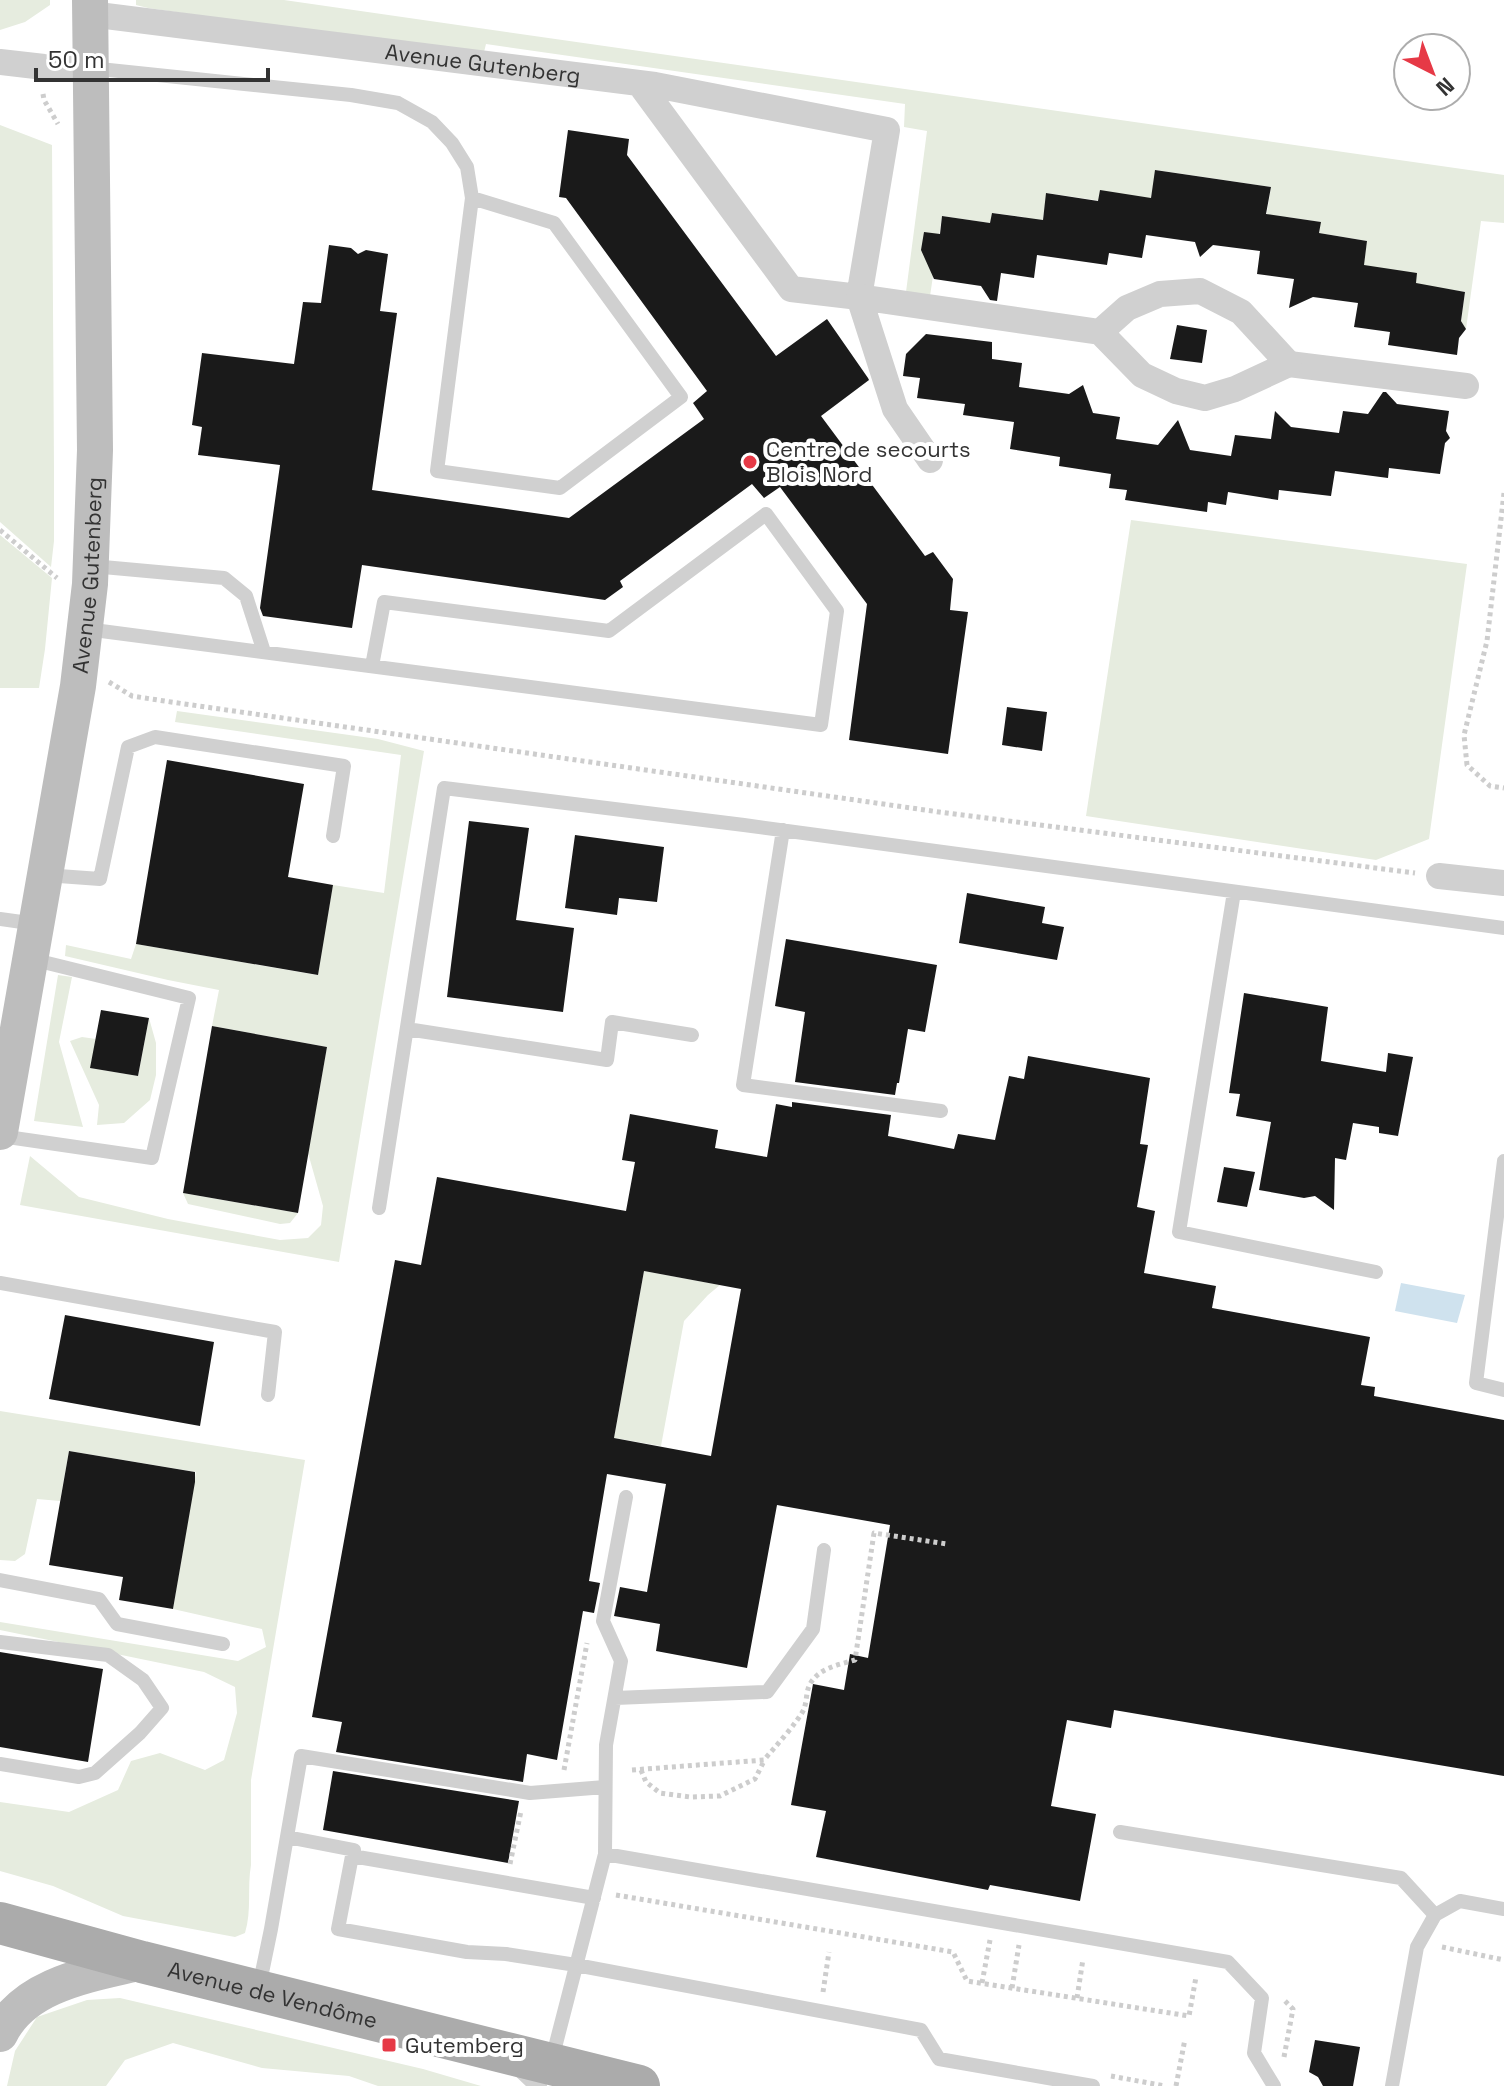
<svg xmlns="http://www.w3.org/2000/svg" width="1504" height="2086" font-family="'Space Grotesk',sans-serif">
<rect width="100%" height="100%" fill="#fff"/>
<path fill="#e6ecdf" d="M 0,0 L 50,0 L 50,5 L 25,22 L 0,30 Z
M 136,0 L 284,0 L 1504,175 L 1504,223 L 1481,221 L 1466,329 L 1461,321 L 1465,292 L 1362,276 L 1367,241 L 1319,233 L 1320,222 L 1287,217 L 1265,225 L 1271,187 L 1156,170 L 1149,208 L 1047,193 L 1041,230 L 1024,217 L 993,213 L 990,223 L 942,216 L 930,296 L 906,292 L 927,131 L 904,127 L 905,104 L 486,44 L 483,56 L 148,8 L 136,5 Z
M 0,125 L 52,145 L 54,470 L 54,541 L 51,567 L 0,522 Z
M 1131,520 L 1467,564 L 1429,839 L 1376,860 L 1086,816 Z
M 0,535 L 52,578 L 45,649 L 39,688 L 0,688 Z
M 177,711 L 378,739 L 424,751 L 339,1262 L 20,1205 L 30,1156 L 79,1197 L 168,1219 L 280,1240 L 308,1238 L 321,1225 L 323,1206 L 308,1153 L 327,1047 L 212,1026 L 219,990 L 168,980 L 65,956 L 66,945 L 131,959 L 136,944 L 317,975 L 333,885 L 384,893 L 401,755 L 175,722 Z
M 58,975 L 72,977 L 59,1042 L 83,1127 L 34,1121 Z
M 149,1018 L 156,1043 L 156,1075 L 150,1100 L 124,1123 L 97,1125 L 99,1105 L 70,1041 L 82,1037 L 96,1039 L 91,1068 L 138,1076 Z
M 183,1193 L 298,1213 L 290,1223 L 280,1224 L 188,1204 Z
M 644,1271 L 720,1285 L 708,1295 L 684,1321 L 661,1446 L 614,1438 Z
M 0,1411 L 305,1460 L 251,1780 L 251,1865 C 247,1888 252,1910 245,1933 L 235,1937 L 123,1916 L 53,1886 L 0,1871 L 0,1802 L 69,1812 L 118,1790 L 131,1761 L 160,1753 L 205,1770 L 224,1760 L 237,1713 L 235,1687 L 204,1672 L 0,1630 L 0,1622 L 238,1661 L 266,1647 L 262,1629 L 173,1609 L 196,1472 L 69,1451 L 60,1501 L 37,1499 L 25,1554 L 15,1561 L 0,1560 Z
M 120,1998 L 423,2069 L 481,2086 L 378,2086 L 349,2076 L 262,2068 L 173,2043 L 125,2060 L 106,2086 L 7,2086 L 15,2051 L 37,2017 L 87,2000 Z"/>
<path fill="#cfe2ee" d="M 1401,1283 L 1465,1295 L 1457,1323 L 1395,1311 Z"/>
<path fill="#1a1a1a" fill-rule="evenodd" d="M 568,130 L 629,139 L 627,155 L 776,356 L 827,319 L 868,378 L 869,380 L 821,416 L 925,556 L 933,552 L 953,579 L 950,610 L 968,612 L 948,754 L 849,740 L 867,604 L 780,487 L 764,498 L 752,484 L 620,581 L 623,587 L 605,600 L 362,565 L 352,628 L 263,616 L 260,608 L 280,465 L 198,455 L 202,427 L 192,425 L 202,353 L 294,364 L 303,302 L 321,303 L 329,245 L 351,248 L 358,254 L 366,250 L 388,254 L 380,311 L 397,313 L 372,490 L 569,518 L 704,419 L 693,403 L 707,391 L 566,198 L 559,197 Z
M 1155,170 L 1271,187 L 1266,214 L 1321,222 L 1319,233 L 1367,241 L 1364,265 L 1417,273 L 1416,283 L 1465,292 L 1461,321 L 1466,329 L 1459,338 L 1457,355 L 1388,345 L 1390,332 L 1354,327 L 1358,303 L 1313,297 L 1289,308 L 1294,279 L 1257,274 L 1260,251 L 1213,245 L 1200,257 L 1195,242 L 1146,235 L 1142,258 L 1109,253 L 1107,265 L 1037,255 L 1034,278 L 1001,273 L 997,301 L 990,300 L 981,286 L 934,279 L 921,250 L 924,232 L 940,234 L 942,216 L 990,223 L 992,213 L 1043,220 L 1046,193 L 1098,201 L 1100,190 L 1151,198 Z
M 1177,325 L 1207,330 L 1202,363 L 1170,359 Z
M 926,334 L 992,342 L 992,359 L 1022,363 L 1019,387 L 1069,394 L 1083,385 L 1093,413 L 1120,417 L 1116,439 L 1158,445 L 1178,420 L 1190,450 L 1231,456 L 1235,435 L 1271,439 L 1275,411 L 1291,427 L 1339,433 L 1343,411 L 1368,414 L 1383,392 L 1386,392 L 1397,404 L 1449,411 L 1446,431 L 1450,438 L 1445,443 L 1440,474 L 1389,468 L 1388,478 L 1335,471 L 1331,496 L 1279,490 L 1278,500 L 1228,492 L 1226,505 L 1208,502 L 1207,512 L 1125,500 L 1127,490 L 1109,488 L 1111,474 L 1059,466 L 1060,457 L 1010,449 L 1014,422 L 963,415 L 965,404 L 917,398 L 920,378 L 903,376 L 906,354 Z
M 1007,707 L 1047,712 L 1042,751 L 1002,745 Z
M 167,760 L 304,784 L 288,877 L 333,885 L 318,975 L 136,944 Z
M 469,821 L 529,828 L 516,920 L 574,928 L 563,1012 L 447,997 Z
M 575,835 L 664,847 L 657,902 L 619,898 L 617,915 L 565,908 Z
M 967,893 L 1045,907 L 1042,923 L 1064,927 L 1057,960 L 959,943 Z
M 786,939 L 937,965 L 925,1032 L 908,1029 L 899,1083 L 897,1083 L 895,1095 L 795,1082 L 805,1012 L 775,1006 Z
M 1244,993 L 1328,1007 L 1321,1061 L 1386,1072 L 1388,1053 L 1413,1057 L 1398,1136 L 1379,1133 L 1379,1127 L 1353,1123 L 1346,1160 L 1335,1158 L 1334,1210 L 1315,1196 L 1304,1198 L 1259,1190 L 1271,1122 L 1236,1116 L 1240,1094 L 1229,1093 Z
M 101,1010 L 149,1018 L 138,1076 L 90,1068 Z
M 212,1026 L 327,1047 L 298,1213 L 183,1193 Z
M 1028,1056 L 1150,1078 L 1140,1144 L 1148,1145 L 1137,1207 L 1155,1211 L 1144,1273 L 1216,1286 L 1212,1308 L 1370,1337 L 1361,1385 L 1375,1387 L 1374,1396 L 1504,1420 L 1504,1776 L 1114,1710 L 1111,1728 L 1067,1720 L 1051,1806 L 1096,1814 L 1080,1901 L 990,1885 L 988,1890 L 816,1857 L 826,1811 L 791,1805 L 813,1684 L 844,1690 L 850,1654 L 868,1658 L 890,1525 L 777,1505 L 747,1668 L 656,1651 L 660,1624 L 614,1616 L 620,1587 L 647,1592 L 666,1484 L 607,1474 L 589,1581 L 600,1583 L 594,1613 L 583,1611 L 557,1760 L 527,1754 L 523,1782 L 336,1752 L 342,1722 L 312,1717 L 395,1260 L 421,1265 L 437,1177 L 626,1211 L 635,1162 L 622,1160 L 630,1114 L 718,1130 L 715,1148 L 767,1157 L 776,1104 L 792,1107 L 792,1102 L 891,1115 L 888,1136 L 954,1149 L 958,1134 L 995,1140 L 1009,1076 L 1024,1079 ZM 644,1271 L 741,1289 L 711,1456 L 614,1438 Z
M 1224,1167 L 1255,1172 L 1247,1207 L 1217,1202 Z
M 65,1315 L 214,1342 L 200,1426 L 49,1399 Z
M 69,1451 L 195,1472 L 195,1482 L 173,1609 L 119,1600 L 123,1577 L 49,1565 Z
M 0,1652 L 103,1669 L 88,1762 L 0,1747 Z
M 333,1771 L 519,1801 L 508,1863 L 323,1830 Z
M 1315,2040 L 1360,2047 L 1353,2086 L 1323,2086 L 1318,2077 L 1309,2072 Z"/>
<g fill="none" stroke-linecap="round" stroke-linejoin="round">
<path stroke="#cdcdcd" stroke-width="5" stroke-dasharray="4 4" stroke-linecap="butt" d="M 43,94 L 44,100 L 58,124
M 1504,493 L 1487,641 L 1464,735 L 1467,765 L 1490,786 L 1504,788
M 0,530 L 57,578
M 109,682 L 132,696 L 171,702 L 939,812 L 1415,873
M 564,1770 L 587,1643
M 632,1770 L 764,1760 C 774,1748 798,1722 804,1709 C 807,1701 806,1691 810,1684 C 819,1668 838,1665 855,1660 L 874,1533 L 947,1544
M 641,1770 L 646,1782 L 660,1793 L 690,1797 L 720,1796 L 755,1779 L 764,1761
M 510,1864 L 521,1811
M 616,1895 L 953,1952 L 967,1981 L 1189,2016 L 1196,1977
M 1442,1947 L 1504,1960
M 982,1983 L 990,1940
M 1012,1988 L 1019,1945
M 823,1992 L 829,1952
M 1077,1998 L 1083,1959
M 1284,2057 L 1293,2009 L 1284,2000
M 1111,2076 L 1165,2086
M 1176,2086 L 1185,2039"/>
<path stroke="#d0d0d0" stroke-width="14" d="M 90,68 L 351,95 L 398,103 L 432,122 L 452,143 L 467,167 L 472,198 L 437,471 L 560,488 L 681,397 L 554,223 L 472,198
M 92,566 L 224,578 L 246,596 L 264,652
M 86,629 L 821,725 L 837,611 L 766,514 L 609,631 L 384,602 L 372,666
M 783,830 L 743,1085 L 941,1111
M 45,875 L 100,879 L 128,747 L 155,737 L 344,766 L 333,836
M 1234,892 L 1179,1232 L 1376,1272
M 0,919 L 36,924
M 407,1029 L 607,1060 L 612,1022 L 692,1035
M 0,1136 L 152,1158 L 189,998 L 31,959
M 1504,1161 L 1476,1383 L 1504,1390
M 379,1208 L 444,788 L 744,825 L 1504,928
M 0,1283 L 275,1332 L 268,1395
M 0,1580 L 99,1599 L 117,1624 L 223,1644
M 0,1642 L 108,1655 L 143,1680 L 162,1708 L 140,1733 L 95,1773 L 79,1777 L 0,1764
M 615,1698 L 767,1692 L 813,1629 L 824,1550
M 1120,1832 L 1401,1878 L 1435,1915
M 287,1837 L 354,1850 L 352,1856
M 605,1854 L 606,1745 L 621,1661 L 603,1621 L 626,1497
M 594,1898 L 352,1856 L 338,1929 L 467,1952 L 506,1954 L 576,1965 L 921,2030 L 939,2059 L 1093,2086
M 259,1987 L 271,1929 L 301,1756 L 530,1793 L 605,1787
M 552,2059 L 605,1854 L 1228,1962 L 1262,1998 L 1254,2053 L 1274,2086
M 516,2067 L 534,2084 L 540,2086
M 1392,2086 L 1417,1947 L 1435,1915 L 1460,1901 L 1504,1909"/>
<g stroke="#d0d0d0" stroke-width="26">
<path id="s1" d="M 90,14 L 639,83 L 655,85 L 887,130 L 859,297 L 791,289 L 639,83"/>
<path d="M 0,62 L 44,67 L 90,68"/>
<path d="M 1289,364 L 1466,386"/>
<path d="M 930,460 L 895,409 L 859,297 L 1100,332 L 1142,375 L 1176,391 L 1205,398 L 1235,389 L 1289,364 L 1241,312 L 1200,291 L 1160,294 L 1127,308 L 1100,332"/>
<path d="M 1439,876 L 1504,883"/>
</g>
<g stroke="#bdbdbd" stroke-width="36">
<path id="s2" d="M 0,1132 L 78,686 L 90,584 L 95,450 L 90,0"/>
<path d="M 0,2034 C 25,1983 93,1974 142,1962"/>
</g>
<path stroke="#ababab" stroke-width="42" id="s3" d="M 0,1923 L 142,1962 L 639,2086"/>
</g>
<g fill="#e63946" stroke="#fff" stroke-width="3">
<circle cx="750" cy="462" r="8"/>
<rect x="381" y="2037" width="16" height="16" rx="4"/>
</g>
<g text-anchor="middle" stroke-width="8" stroke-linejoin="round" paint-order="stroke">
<g font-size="22" fill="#333" stroke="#fff">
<text dy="8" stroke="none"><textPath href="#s1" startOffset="396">Avenue Gutenberg</textPath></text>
<text dy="8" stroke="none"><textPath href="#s2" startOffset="564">Avenue Gutenberg</textPath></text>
<text dy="8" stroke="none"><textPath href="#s3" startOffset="282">Avenue de Vendôme</textPath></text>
</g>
<g font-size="22" fill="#333" stroke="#fff" text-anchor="start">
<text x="766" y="457">Centre de secourts<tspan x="766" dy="25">Blois Nord</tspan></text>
<text x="405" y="2053">Gutemberg</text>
</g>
</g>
<g transform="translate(1432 72) rotate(138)"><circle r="38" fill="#ffffff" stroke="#adadad" stroke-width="2"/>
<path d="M0-6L14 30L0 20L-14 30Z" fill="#e63946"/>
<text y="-12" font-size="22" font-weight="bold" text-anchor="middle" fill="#333333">N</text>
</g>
<path d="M36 68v12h232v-12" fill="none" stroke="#333333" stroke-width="4"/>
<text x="48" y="68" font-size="24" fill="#333333" stroke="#ffffff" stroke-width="6" paint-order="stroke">50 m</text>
</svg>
